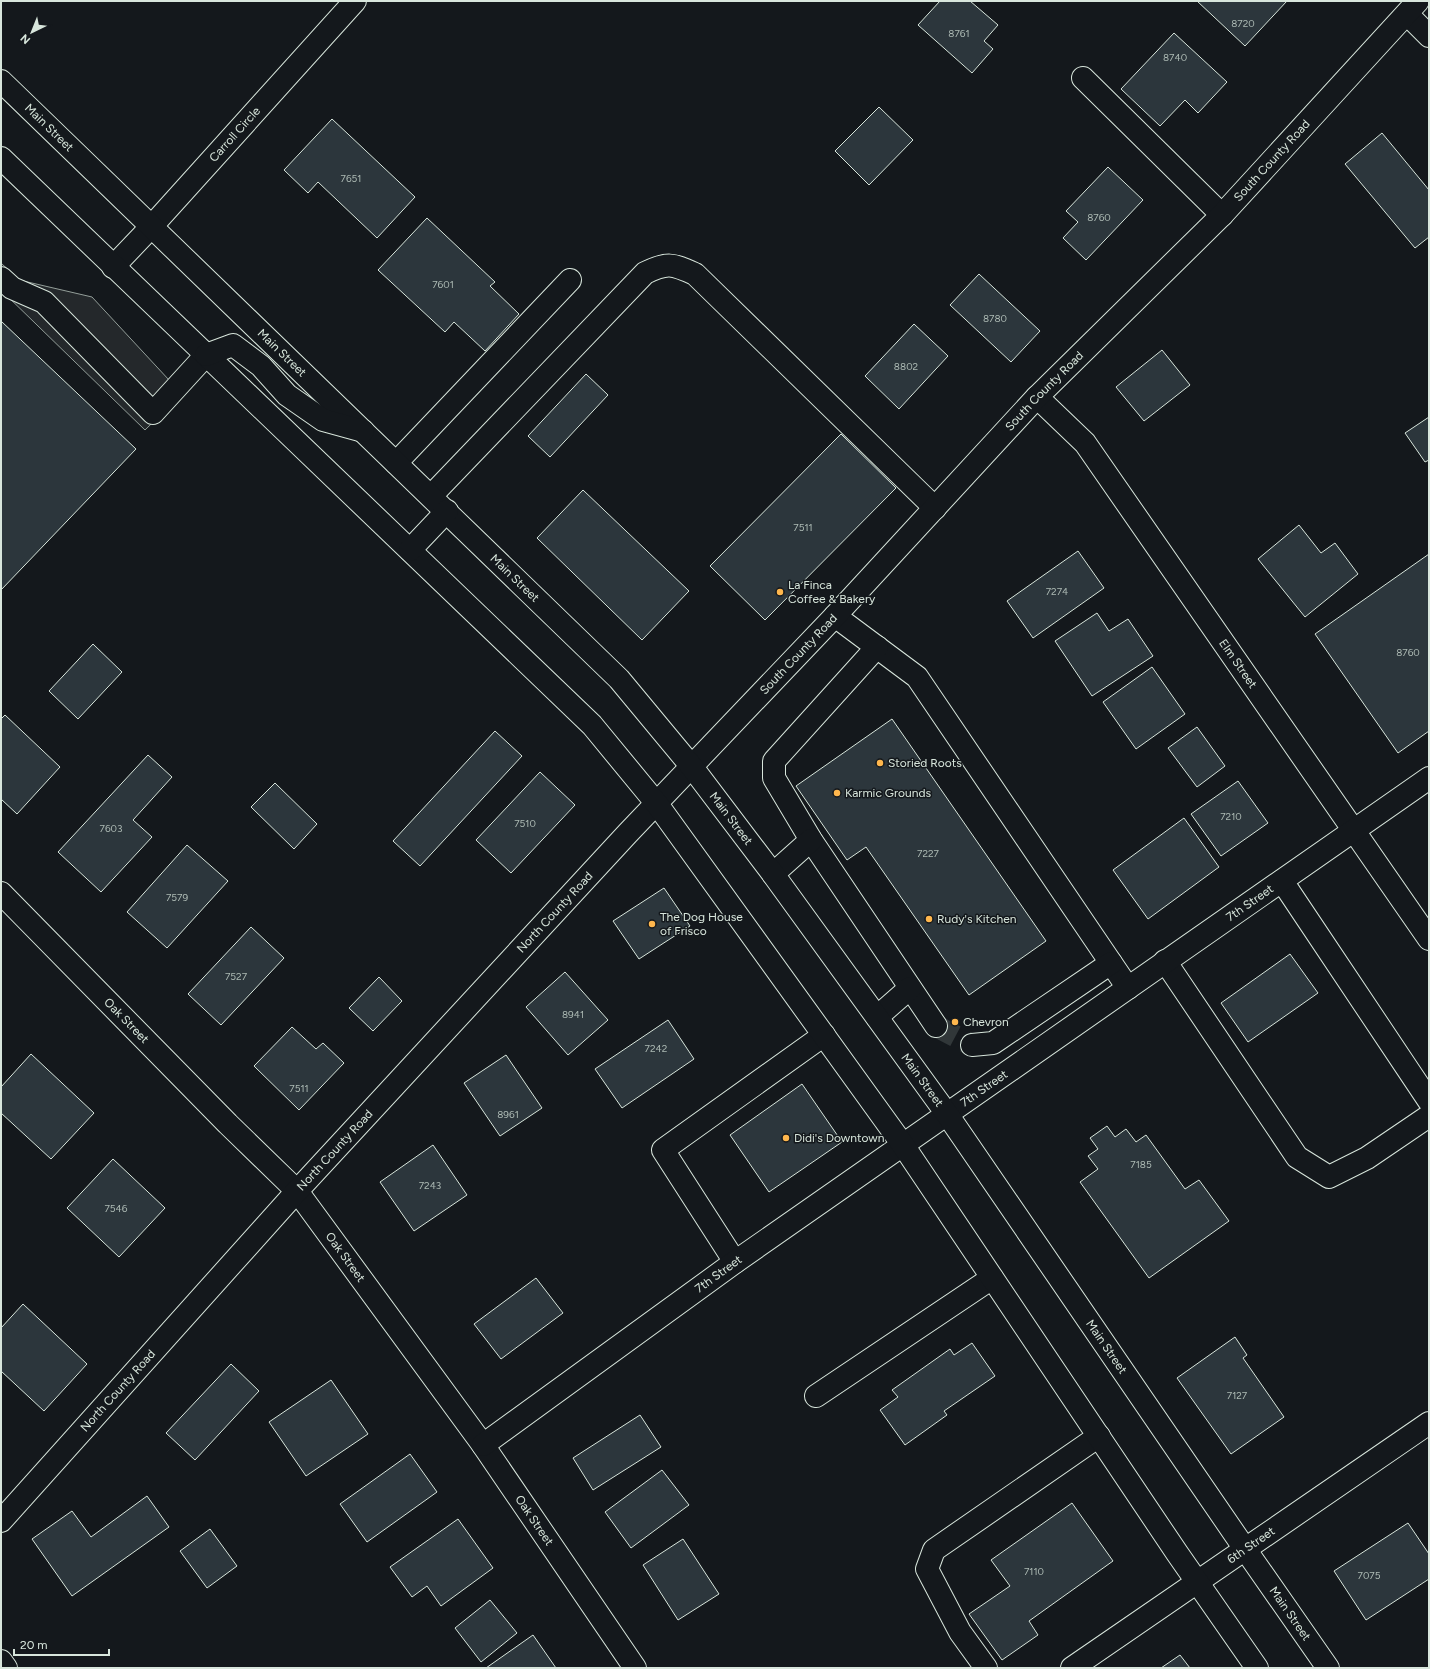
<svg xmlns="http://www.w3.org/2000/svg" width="1430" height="1669" font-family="Figtree,sans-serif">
<rect width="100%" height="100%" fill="#14181c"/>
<path fill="#24282b" stroke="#939e99" d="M 1,263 L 19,280 L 92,297 L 182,394 L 145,430 L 1,290 Z"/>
<path fill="#2c363c" stroke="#d8e6dc" d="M 940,1 L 970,1 L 998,25 L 984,41 L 993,49 L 972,73 L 918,25 Z
M 1197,1 L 1287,1 L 1245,46 Z
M 1174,33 L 1227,82 L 1198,113 L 1185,100 L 1160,126 L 1121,89 Z
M 879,107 L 913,140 L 869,185 L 835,151 Z
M 332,119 L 415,197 L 377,238 L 318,182 L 308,193 L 284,170 Z
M 1382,133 L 1429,190 L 1429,237 L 1415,248 L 1345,164 Z
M 1108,167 L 1143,200 L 1086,260 L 1063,238 L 1078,222 L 1066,211 Z
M 427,218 L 495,282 L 490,286 L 519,314 L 485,351 L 454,322 L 445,332 L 378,270 Z
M 979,274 L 1040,331 L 1011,362 L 950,305 Z
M 1,321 L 136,449 L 1,590 Z
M 914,324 L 948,356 L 899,409 L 865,376 Z
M 1162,350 L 1190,385 L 1144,421 L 1116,387 Z
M 586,374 L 608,395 L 550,457 L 528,436 Z
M 1429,417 L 1429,460 L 1425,462 L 1405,433 Z
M 841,434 L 896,488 L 765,620 L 710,566 Z
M 583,490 L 689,591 L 642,640 L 537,538 Z
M 1299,525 L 1321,553 L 1335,543 L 1358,574 L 1305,617 L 1258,559 Z
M 1078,551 L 1104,588 L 1033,638 L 1007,601 Z
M 1429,554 L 1429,731 L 1398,753 L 1315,634 Z
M 1097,613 L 1109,631 L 1128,619 L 1153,656 L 1092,696 L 1055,641 Z
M 93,644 L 122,672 L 78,719 L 49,691 Z
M 1152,667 L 1185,714 L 1136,749 L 1103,702 Z
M 5,715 L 60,767 L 17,814 L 1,799 L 1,719 Z
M 892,719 L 1046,941 L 969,995 L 866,847 L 847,860 L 796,786 Z
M 1197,727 L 1225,766 L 1197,787 L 1168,748 Z
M 495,731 L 522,756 L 420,866 L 393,841 Z
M 148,755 L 172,777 L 133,820 L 152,837 L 101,892 L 58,852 Z
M 540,772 L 575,805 L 511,873 L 476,840 Z
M 1238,781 L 1268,823 L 1221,856 L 1191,814 Z
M 275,783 L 317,824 L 294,849 L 251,807 Z
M 1184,818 L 1219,867 L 1148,919 L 1113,870 Z
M 187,845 L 228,881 L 167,948 L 127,912 Z
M 664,888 L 690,926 L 639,959 L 613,921 Z
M 251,927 L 284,958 L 221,1025 L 188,994 Z
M 1290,954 L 1318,993 L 1248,1042 L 1221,1003 Z
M 565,972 L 608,1020 L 568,1055 L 526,1007 Z
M 379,977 L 402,1001 L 373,1031 L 349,1008 Z
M 668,1020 L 694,1059 L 622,1108 L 595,1069 Z
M 292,1027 L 316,1049 L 323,1043 L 344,1063 L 299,1110 L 254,1066 Z
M 31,1054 L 94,1113 L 51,1159 L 1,1113 L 1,1087 Z
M 506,1055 L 542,1108 L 500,1136 L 464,1083 Z
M 802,1084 L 842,1142 L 769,1192 L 730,1135 Z
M 1107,1126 L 1115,1137 L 1126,1129 L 1136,1142 L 1146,1135 L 1185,1189 L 1199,1180 L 1229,1221 L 1149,1278 L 1080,1182 L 1098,1169 L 1088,1156 L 1098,1149 L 1090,1138 Z
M 433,1145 L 467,1195 L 414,1231 L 380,1182 Z
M 113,1159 L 165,1208 L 119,1257 L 67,1208 Z
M 536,1278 L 563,1313 L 501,1359 L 474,1324 Z
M 23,1304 L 87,1364 L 44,1411 L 1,1371 L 1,1328 Z
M 1235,1337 L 1247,1355 L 1243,1358 L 1284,1417 L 1231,1454 L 1177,1378 Z
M 972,1343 L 995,1376 L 944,1411 L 947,1415 L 905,1445 L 880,1410 L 898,1397 L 892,1390 L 950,1349 L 954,1355 Z
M 231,1364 L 259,1391 L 195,1460 L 166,1433 Z
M 331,1380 L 368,1434 L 306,1476 L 269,1422 Z
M 640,1415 L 661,1447 L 593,1490 L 573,1458 Z
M 410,1454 L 437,1492 L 367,1542 L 340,1504 Z
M 662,1470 L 689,1505 L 631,1548 L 605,1512 Z
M 147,1496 L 169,1527 L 72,1596 L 32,1539 L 72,1511 L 91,1537 Z
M 1072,1503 L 1113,1561 L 1029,1621 L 1038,1635 L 1002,1660 L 969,1614 L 1010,1586 L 991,1560 Z
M 458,1519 L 493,1568 L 441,1606 L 427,1586 L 412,1597 L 390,1567 Z
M 1408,1523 L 1429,1554 L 1429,1579 L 1366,1620 L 1334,1571 Z
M 210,1529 L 237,1566 L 207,1588 L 180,1551 Z
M 683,1539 L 719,1594 L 678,1620 L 643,1565 Z
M 490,1600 L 517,1633 L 481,1662 L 455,1628 Z
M 533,1635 L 556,1668 L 486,1668 Z
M 1180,1655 L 1190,1668 L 1161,1668 Z"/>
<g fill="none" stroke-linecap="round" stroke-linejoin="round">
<path stroke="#313739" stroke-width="22" stroke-dasharray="22 11" stroke-linecap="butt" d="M 936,1026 L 972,1045"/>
<g stroke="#d8e6dc" stroke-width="24">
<g id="minor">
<path d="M 1407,14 L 1429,36"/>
<path d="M 1083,78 L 1222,215"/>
<path id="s1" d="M 113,267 L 152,226 L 355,1"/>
<path d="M 1,278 L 12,288 L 44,302 L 153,413 L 206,355"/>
<path id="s2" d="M 1037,397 L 1085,443 L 1429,939"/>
<path d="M 396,463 L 570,280"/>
<path d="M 431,496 L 645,273 C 668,262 672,264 695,274 L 935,508"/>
<path d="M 835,616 L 917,677 L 1128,988"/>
<path d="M 877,647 L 774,761 L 774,778 L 811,840 L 936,1026"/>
<path d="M 773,874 L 811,840"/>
<path d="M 1282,881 L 1429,1101"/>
<path id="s3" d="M 1,893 L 228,1124 L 297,1191 L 483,1445 L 635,1668"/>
<path d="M 1165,961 L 1297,1157 L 1329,1177 L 1367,1158 L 1429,1116"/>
<path d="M 877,1017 L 910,988"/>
<path d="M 972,1045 L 993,1043 L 1111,963"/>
<path d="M 735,1262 L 663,1150 L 824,1035"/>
<path d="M 816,1396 L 992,1278"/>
<path id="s4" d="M 483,1445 L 735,1262 L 1429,778"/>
<path id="s5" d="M 1,1521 L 297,1191 L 628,833 L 835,616 L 1037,397 L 1222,215 L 1418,1"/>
<path d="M 1,1661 L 6,1668"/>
<path d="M 986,1668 L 960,1632 L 927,1569 L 934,1550 L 1099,1436"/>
<path id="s6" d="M 1072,1668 L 1429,1423"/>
</g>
</g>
<g stroke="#d8e6dc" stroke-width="24">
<g id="major">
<path id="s7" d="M 1,81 L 619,679 L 692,767 L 773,874 L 947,1114 L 1245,1549 L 1328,1668"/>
<path d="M 1,158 L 592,725 L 657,804 L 903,1145 L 1177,1553 L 1257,1668"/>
<path d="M 206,355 L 233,345 L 261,366 L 287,395 L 323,420 L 363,431"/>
<path d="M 410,550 L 447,511"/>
</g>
</g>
<use href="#minor" stroke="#14181c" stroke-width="22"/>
<use href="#major" stroke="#14181c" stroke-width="22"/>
</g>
<g fill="#ffb74d" stroke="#14181c" stroke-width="1.5">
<circle cx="780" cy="592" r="4"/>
<circle cx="880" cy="763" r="4"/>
<circle cx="837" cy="793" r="4"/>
<circle cx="929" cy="919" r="4"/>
<circle cx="652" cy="924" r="4"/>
<circle cx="955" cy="1022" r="4"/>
<circle cx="786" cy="1138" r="4"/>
</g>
<g text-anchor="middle" stroke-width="3" stroke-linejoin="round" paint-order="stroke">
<g font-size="10" fill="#adbab4">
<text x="1243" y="27">8720</text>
<text x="959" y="37">8761</text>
<text x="1175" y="61">8740</text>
<text x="351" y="182">7651</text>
<text x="1099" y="221">8760</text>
<text x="443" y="288">7601</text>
<text x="995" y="322">8780</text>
<text x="906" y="370">8802</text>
<text x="803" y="531">7511</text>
<text x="1057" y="595">7274</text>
<text x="1408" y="656">8760</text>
<text x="1231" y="820">7210</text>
<text x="525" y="827">7510</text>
<text x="111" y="832">7603</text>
<text x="928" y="857">7227</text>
<text x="177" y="901">7579</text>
<text x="236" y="980">7527</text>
<text x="573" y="1018">8941</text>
<text x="656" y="1052">7242</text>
<text x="299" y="1092">7511</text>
<text x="508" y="1118">8961</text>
<text x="1141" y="1168">7185</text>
<text x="430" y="1189">7243</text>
<text x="116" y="1212">7546</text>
<text x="1237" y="1399">7127</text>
<text x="1034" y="1575">7110</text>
<text x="1369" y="1579">7075</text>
</g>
<g font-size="12" fill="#d8e6dc" stroke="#14181c">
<text dy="4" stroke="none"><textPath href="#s7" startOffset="67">Main Street</textPath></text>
<text dy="4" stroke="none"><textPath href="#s1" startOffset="180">Carroll Circle</textPath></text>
<text dy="4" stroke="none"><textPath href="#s5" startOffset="1862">South County Road</textPath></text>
<text dy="4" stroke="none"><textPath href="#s7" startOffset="391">Main Street</textPath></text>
<text dy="4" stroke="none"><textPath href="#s5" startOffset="1538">South County Road</textPath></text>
<text dy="4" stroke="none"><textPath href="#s7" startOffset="715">Main Street</textPath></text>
<text dy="4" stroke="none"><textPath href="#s5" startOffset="1178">South County Road</textPath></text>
<text dy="4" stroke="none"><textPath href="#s2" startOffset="335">Elm Street</textPath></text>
<text dy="4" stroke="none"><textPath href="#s7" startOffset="1039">Main Street</textPath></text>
<text dy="4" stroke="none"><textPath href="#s4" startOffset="939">7th Street</textPath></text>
<text dy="4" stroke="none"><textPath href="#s5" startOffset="823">North County Road</textPath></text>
<text dy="4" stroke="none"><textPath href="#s3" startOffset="179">Oak Street</textPath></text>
<text dy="4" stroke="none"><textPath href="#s7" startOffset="1363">Main Street</textPath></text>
<text dy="4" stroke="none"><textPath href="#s4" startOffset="615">7th Street</textPath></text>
<text dy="4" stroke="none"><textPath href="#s5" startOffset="499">North County Road</textPath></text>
<text dy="4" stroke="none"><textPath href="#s3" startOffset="502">Oak Street</textPath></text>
<text dy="4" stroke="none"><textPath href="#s4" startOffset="291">7th Street</textPath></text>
<text dy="4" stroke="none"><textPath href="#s7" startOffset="1687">Main Street</textPath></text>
<text dy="4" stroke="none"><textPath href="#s5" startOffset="175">North County Road</textPath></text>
<text dy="4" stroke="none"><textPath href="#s3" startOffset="826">Oak Street</textPath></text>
<text dy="4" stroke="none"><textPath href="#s6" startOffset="217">6th Street</textPath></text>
<text dy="4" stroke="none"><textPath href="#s7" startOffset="2011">Main Street</textPath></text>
</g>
<g font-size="12" fill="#d8e6dc" stroke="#14181c" text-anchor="start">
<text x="788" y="589">La Finca<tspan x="788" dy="14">Coffee &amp; Bakery</tspan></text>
<text x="888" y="767">Storied Roots</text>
<text x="845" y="797">Karmic Grounds</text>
<text x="660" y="921">The Dog House<tspan x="660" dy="14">of Frisco</tspan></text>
<text x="937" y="923">Rudy's Kitchen</text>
<text x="963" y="1026">Chevron</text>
<text x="794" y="1142">Didi's Downtown</text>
</g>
</g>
<rect width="1430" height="1669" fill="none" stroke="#d8e6dc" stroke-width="4"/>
<g transform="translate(32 32) rotate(223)" stroke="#14181c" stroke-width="3" paint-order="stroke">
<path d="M0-3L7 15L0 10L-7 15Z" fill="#d8e6dc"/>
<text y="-6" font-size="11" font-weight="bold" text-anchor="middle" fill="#d8e6dc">N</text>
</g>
<path d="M14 1649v6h95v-6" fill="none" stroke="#d8e6dc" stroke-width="2"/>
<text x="20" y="1649" font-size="12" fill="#d8e6dc" stroke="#14181c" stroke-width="3" paint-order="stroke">20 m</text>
</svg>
